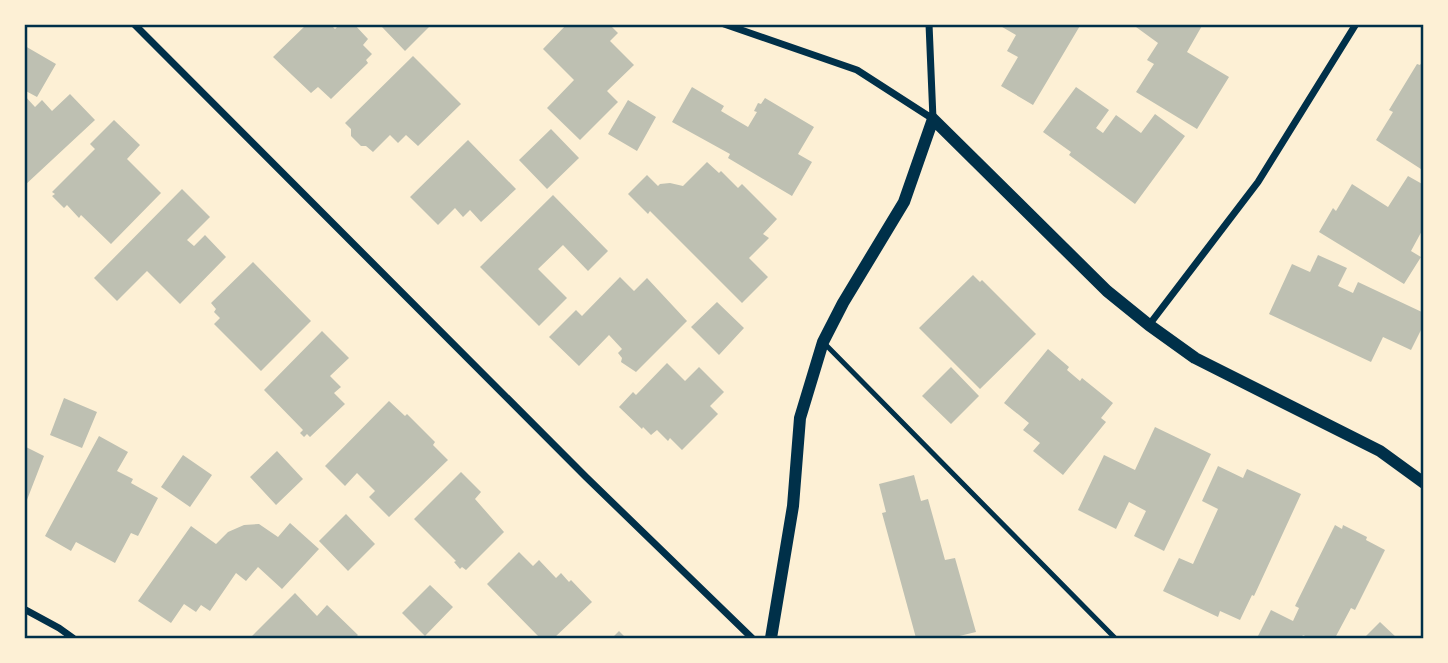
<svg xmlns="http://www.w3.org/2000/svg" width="1448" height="663" font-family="'PT Sans',sans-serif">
<rect width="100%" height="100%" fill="#fdf0d5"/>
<path fill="#bec0b2" d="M 307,24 L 330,24 L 335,29 L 340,24 L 354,24 L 368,39 L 363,45 L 372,54 L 366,60 L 368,63 L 331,99 L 318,87 L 311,93 L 273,57 Z
M 384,24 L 432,24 L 405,51 L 382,27 Z
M 567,24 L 609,24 L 618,33 L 610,41 L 634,65 L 607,91 L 618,102 L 580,140 L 547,108 L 574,80 L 543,49 Z
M 997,24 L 1081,24 L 1033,105 L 1001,86 L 1018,57 L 1007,51 L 1016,35 Z
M 1138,24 L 1203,24 L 1187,52 L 1229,77 L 1197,129 L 1136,92 L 1154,64 L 1147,60 L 1158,43 L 1136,27 Z
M 25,46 L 56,64 L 37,97 L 24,90 Z
M 413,56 L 461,104 L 418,146 L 406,135 L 398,143 L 390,135 L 373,152 L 366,146 L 361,146 L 351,136 L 351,129 L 345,123 Z
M 1424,59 L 1424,171 L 1376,140 L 1393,112 L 1389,110 L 1417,64 L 1420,65 Z
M 692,87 L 724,106 L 721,111 L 748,127 L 757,112 L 754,111 L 758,103 L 761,104 L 765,98 L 814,127 L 798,154 L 812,162 L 792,196 L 728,158 L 730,154 L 672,122 Z
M 1076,87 L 1109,110 L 1096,128 L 1103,133 L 1116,115 L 1141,133 L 1155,114 L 1185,136 L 1135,204 L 1069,155 L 1071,152 L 1043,132 Z
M 70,94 L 95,120 L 24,186 L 24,95 L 35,107 L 42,100 L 52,111 Z
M 628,100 L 656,117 L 637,151 L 608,134 Z
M 114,120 L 140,145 L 127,159 L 161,193 L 111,244 L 81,215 L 79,218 L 67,205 L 64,208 L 52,196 L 55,194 L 52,192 L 95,149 L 90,144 Z
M 551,129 L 579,158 L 547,189 L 519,160 Z
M 468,140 L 516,189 L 481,222 L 470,210 L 463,217 L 455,208 L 438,225 L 410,197 Z
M 707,162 L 719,173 L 721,171 L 738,188 L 742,184 L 777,219 L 763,234 L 769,238 L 749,258 L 768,277 L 742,303 L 650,211 L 648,214 L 628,194 L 647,175 L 658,186 L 660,184 L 670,183 L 683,186 Z
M 1408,176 L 1424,185 L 1424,227 L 1411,251 L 1421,257 L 1404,284 L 1319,232 L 1333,208 L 1336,211 L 1352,184 L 1388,207 Z
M 182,189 L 210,217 L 187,240 L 194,246 L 205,235 L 226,257 L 180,304 L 147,271 L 117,301 L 94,278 Z
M 553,195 L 608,251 L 588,271 L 563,245 L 538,269 L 567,298 L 539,326 L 480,267 Z
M 1318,255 L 1347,268 L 1338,286 L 1353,293 L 1358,282 L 1424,313 L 1424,324 L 1411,350 L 1383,337 L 1371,362 L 1269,314 L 1292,264 L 1310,272 Z
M 253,262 L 311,321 L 261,371 L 214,324 L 220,318 L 214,312 L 216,309 L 211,303 Z
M 973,275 L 980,282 L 982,280 L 1036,334 L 980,389 L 919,328 Z
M 620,277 L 634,291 L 647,278 L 687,321 L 636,372 L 621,362 L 622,358 L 618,353 L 622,349 L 609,335 L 579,366 L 549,337 L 576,310 L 582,316 Z
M 717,302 L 744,328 L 719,355 L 691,327 Z
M 322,331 L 349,358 L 330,376 L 341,387 L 334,393 L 345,404 L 310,437 L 307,434 L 304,437 L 300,433 L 303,430 L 264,390 Z
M 1048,349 L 1069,367 L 1067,370 L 1080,381 L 1082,378 L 1113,403 L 1101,418 L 1106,422 L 1063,475 L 1033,451 L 1040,443 L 1023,430 L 1029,423 L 1004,403 Z
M 667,363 L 685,381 L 699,367 L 724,392 L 710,406 L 718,414 L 682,450 L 670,438 L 668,441 L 657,430 L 651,435 L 643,427 L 642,429 L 619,407 L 633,392 L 636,395 Z
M 951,367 L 979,396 L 951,424 L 922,396 Z
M 64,398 L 97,412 L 82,448 L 50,435 Z
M 389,401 L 405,416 L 407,414 L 435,442 L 433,445 L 448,460 L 389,517 L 369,497 L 375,491 L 357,473 L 345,486 L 325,466 Z
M 1155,427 L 1211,454 L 1164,551 L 1134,536 L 1146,511 L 1129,502 L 1116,529 L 1078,510 L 1104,455 L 1135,470 Z
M 99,436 L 128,452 L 117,471 L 133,479 L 131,483 L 158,498 L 138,536 L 131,533 L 115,563 L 76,542 L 71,551 L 45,536 Z
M 24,446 L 44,456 L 25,505 L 24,505 Z
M 277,451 L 303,479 L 276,505 L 250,477 Z
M 183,455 L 212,475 L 190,507 L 161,487 Z
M 1218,466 L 1243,478 L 1247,469 L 1301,494 L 1254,596 L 1252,595 L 1240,620 L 1220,611 L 1218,617 L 1163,591 L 1179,558 L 1193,564 L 1218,509 L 1202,501 Z
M 461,472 L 481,492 L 475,499 L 504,532 L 466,570 L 462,567 L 460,569 L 454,562 L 456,561 L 414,519 Z
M 914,475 L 921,501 L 928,499 L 945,560 L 955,558 L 976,632 L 951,638 L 916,638 L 882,513 L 886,512 L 879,484 Z
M 346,514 L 375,544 L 348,571 L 319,541 Z
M 290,523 L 319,549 L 282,589 L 258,567 L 246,581 L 236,573 L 210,611 L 201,605 L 196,612 L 184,604 L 171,623 L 138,601 L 191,526 L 216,544 L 228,532 L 244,525 L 259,524 L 278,537 Z
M 1335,525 L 1342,529 L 1343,525 L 1367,537 L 1366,540 L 1385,550 L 1355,610 L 1351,608 L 1335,638 L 1310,638 L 1303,635 L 1301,638 L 1257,638 L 1271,610 L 1293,621 L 1299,608 L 1295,606 Z
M 519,552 L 533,566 L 539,560 L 556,578 L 561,573 L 569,582 L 571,580 L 592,602 L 554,638 L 540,638 L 487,584 Z
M 430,585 L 453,607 L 425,636 L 402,613 Z
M 295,593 L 317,616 L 327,605 L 358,635 L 355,638 L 250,638 Z
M 1380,622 L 1397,638 L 1364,638 Z
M 619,631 L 626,638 L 612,638 Z"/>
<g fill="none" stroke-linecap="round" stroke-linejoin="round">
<path stroke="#003049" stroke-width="5" d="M 825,344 L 1115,638"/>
<path stroke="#003049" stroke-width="7" d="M 134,24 L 586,477 L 752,638
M 724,24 L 857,70 L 933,119
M 929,24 L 933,119
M 1149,325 L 1258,182 L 1356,24
M 24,609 L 59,628 L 73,638"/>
<path stroke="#003049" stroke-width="12" d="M 771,638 L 793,506 L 800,418 L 823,342 L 843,303 L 904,202 L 933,119 L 1107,291 L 1149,325 L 1195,358 L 1380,451 L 1424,483"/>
</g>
<rect width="1448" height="663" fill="none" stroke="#fdf0d5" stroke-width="52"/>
<rect x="26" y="26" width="1396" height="611" fill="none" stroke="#003049" stroke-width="2.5"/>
</svg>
